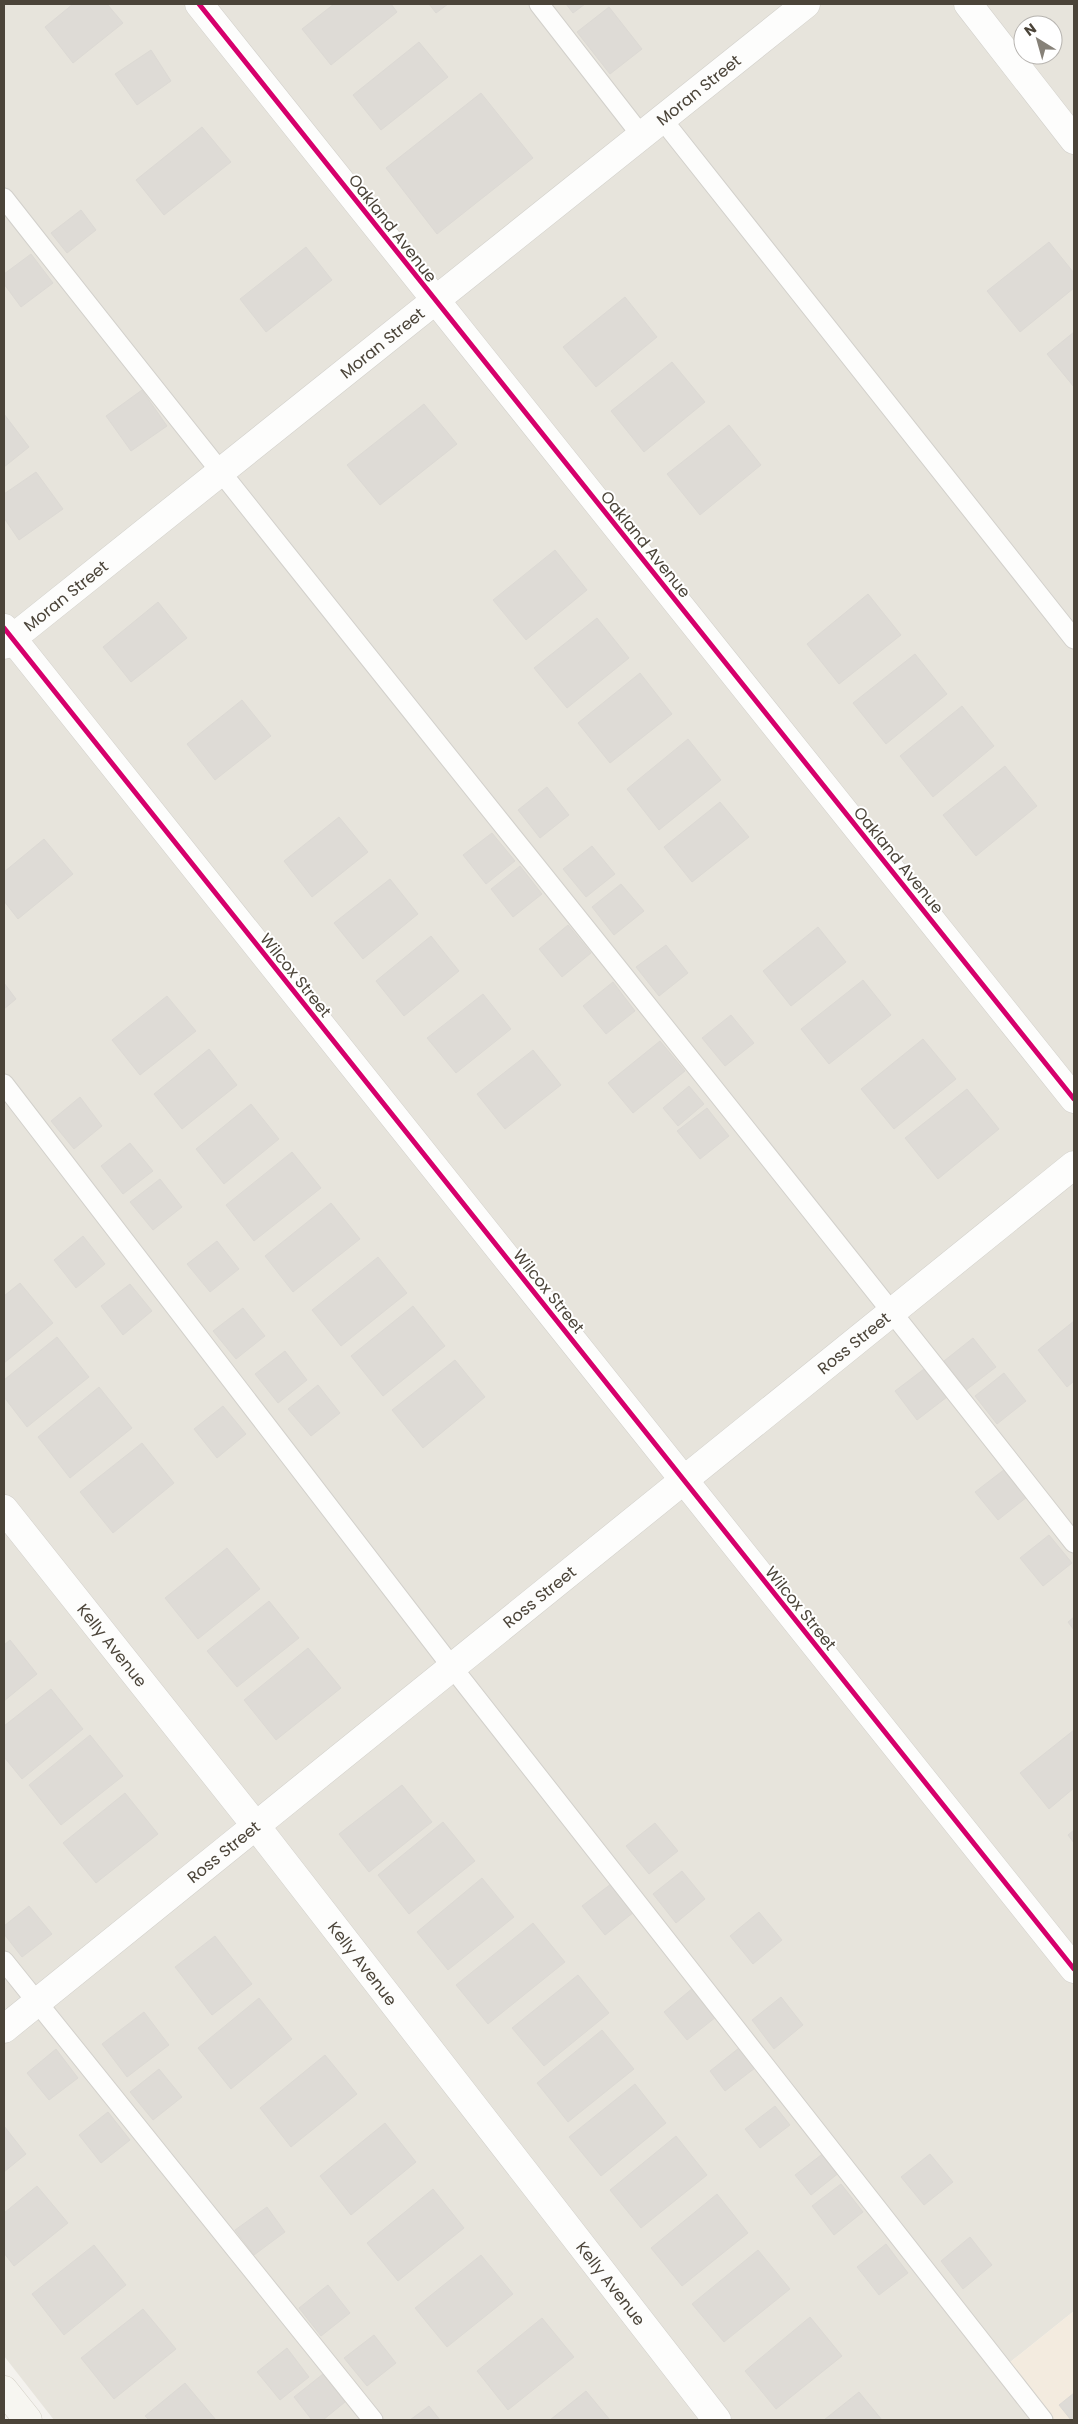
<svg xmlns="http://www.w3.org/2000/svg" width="1078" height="2424" font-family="Poppins,sans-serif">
<rect width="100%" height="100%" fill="#f4f2ee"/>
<path fill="#e7e4dc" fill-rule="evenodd" d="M 4,4 L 1074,4 L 1074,2311 L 1009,2363 L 1054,2420 L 54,2420 L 4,2356 ZM 1023,25 L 1053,25 L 1053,55 L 1023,55 Z"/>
<path fill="#f3ebdf" d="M 1074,2311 L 1074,2420 L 1054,2420 L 1009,2363 Z"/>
<path fill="#dedbd6" stroke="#dcd9d4" d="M 73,4 L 107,4 L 123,23 L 73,63 L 45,27 Z
M 334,4 L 391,4 L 397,12 L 331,65 L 302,29 Z
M 429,4 L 448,4 L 436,13 Z
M 566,4 L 585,4 L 573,13 Z
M 609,7 L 642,49 L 610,74 L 577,32 Z
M 419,42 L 448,77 L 381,130 L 353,95 Z
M 151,50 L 171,81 L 137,105 L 115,74 Z
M 481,93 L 533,158 L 437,234 L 386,168 Z
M 202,127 L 231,162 L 164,215 L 136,180 Z
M 81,210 L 96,230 L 67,253 L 51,233 Z
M 1049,242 L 1074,273 L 1074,288 L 1020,332 L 987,291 Z
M 306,247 L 332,280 L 266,332 L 240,299 Z
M 31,254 L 53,283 L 21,307 L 4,284 L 4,274 Z
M 625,297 L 657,337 L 596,387 L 563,347 Z
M 1074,332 L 1074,387 L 1047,354 Z
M 672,362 L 705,402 L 644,452 L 611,411 Z
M 142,390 L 167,426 L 131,451 L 106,416 Z
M 424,404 L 457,444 L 380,505 L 347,465 Z
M 4,414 L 29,447 L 4,467 Z
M 729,425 L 761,465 L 700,515 L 667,474 Z
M 36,472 L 63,509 L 19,540 L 4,518 L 4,494 Z
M 555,550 L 587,590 L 526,640 L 493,600 Z
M 868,594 L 901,635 L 839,684 L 807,644 Z
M 158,602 L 187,638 L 131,682 L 103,647 Z
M 597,618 L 629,658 L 567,708 L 534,668 Z
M 915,654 L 947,694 L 886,744 L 853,703 Z
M 640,673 L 672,714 L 610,763 L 578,723 Z
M 242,700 L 271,736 L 215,780 L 187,744 Z
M 962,706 L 994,746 L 933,797 L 900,756 Z
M 688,739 L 721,780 L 659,830 L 627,789 Z
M 1005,766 L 1037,806 L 976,856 L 943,815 Z
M 547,787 L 569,815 L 540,838 L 518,810 Z
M 720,802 L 749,837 L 692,882 L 664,847 Z
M 339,817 L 368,852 L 312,897 L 284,861 Z
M 492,833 L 515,861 L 486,884 L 463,855 Z
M 44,839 L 73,874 L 18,919 L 4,901 L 4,872 Z
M 592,846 L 615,874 L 586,897 L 563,869 Z
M 520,866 L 542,894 L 513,917 L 491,889 Z
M 390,879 L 418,914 L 363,959 L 334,923 Z
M 621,884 L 644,911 L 614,935 L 592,907 Z
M 568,925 L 591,953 L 562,977 L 539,949 Z
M 818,927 L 846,962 L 791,1006 L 763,971 Z
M 431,936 L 459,971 L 404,1016 L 376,981 Z
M 666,945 L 688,973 L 659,996 L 636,967 Z
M 863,980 L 891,1015 L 829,1064 L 801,1029 Z
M 613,982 L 635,1011 L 606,1034 L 583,1006 Z
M 4,983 L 16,999 L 4,1009 Z
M 483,994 L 511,1029 L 456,1073 L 427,1038 Z
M 167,996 L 196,1031 L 140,1075 L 112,1040 Z
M 731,1015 L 754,1043 L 725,1066 L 702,1038 Z
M 923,1039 L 956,1079 L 894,1129 L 861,1089 Z
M 660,1041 L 685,1071 L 633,1113 L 608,1083 Z
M 209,1049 L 237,1085 L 182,1129 L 154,1094 Z
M 533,1050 L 561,1085 L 505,1129 L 477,1094 Z
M 689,1086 L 704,1104 L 678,1126 L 663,1108 Z
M 967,1089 L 999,1129 L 938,1179 L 905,1138 Z
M 80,1097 L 102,1126 L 74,1149 L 51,1121 Z
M 251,1104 L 279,1139 L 224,1184 L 196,1149 Z
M 707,1108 L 729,1136 L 700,1159 L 677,1131 Z
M 130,1143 L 153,1171 L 123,1194 L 101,1166 Z
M 292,1152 L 321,1188 L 254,1241 L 226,1205 Z
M 160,1179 L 182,1207 L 153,1230 L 130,1202 Z
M 331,1203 L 360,1239 L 293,1292 L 265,1256 Z
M 83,1236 L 105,1264 L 76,1288 L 54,1260 Z
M 217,1241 L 239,1269 L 210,1292 L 187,1264 Z
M 378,1257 L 407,1293 L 341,1346 L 312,1310 Z
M 20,1283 L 53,1323 L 4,1363 L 4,1296 Z
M 130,1284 L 152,1311 L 123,1335 L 101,1306 Z
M 413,1306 L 445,1346 L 383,1396 L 351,1356 Z
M 243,1308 L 265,1336 L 236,1359 L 213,1331 Z
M 1074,1321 L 1074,1381 L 1067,1387 L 1038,1350 Z
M 57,1337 L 89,1377 L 27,1427 L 4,1397 L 4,1380 Z
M 973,1338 L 996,1367 L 966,1390 L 944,1361 Z
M 285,1351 L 307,1380 L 278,1403 L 255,1374 Z
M 455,1360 L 485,1397 L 423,1448 L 392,1410 Z
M 924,1369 L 947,1397 L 917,1420 L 895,1391 Z
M 1004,1373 L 1026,1401 L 997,1424 L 975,1396 Z
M 318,1385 L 340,1413 L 311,1436 L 288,1409 Z
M 99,1387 L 132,1428 L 70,1478 L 38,1437 Z
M 223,1406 L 246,1434 L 217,1458 L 194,1429 Z
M 142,1443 L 174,1483 L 113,1533 L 80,1492 Z
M 1005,1469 L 1027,1497 L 998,1520 L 975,1492 Z
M 1049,1535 L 1072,1563 L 1043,1586 L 1020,1558 Z
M 227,1548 L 260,1589 L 198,1639 L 165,1598 Z
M 269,1601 L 299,1638 L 237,1687 L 207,1651 Z
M 1074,1617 L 1074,1630 L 1068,1622 Z
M 10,1640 L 37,1674 L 4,1701 L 4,1645 Z
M 308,1648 L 341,1688 L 276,1740 L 244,1700 Z
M 51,1689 L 83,1729 L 22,1779 L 4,1757 L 4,1726 Z
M 1074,1730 L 1074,1788 L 1049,1809 L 1020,1773 Z
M 90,1735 L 123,1776 L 61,1825 L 29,1785 Z
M 402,1785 L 432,1822 L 369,1872 L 339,1834 Z
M 125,1793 L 158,1834 L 96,1883 L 63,1843 Z
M 443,1822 L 475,1861 L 409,1914 L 378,1875 Z
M 655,1823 L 678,1851 L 649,1874 L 626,1846 Z
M 1074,1830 L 1074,1843 L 1068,1835 Z
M 682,1871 L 705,1899 L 676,1923 L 653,1894 Z
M 482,1878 L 514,1917 L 448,1970 L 417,1932 Z
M 611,1884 L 634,1912 L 605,1935 L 582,1906 Z
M 29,1906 L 52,1934 L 22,1957 L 4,1934 L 4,1926 Z
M 759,1912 L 782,1940 L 753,1964 L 730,1936 Z
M 533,1923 L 565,1962 L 488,2024 L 456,1985 Z
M 215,1936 L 252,1984 L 212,2015 L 175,1967 Z
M 578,1975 L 609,2013 L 544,2066 L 512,2028 Z
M 693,1988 L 716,2017 L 687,2040 L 664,2012 Z
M 781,1997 L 803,2025 L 774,2049 L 752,2020 Z
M 259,1998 L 292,2039 L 231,2089 L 198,2048 Z
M 144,2012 L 169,2045 L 127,2077 L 102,2044 Z
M 602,2030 L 634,2069 L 568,2122 L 537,2083 Z
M 739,2048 L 755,2068 L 725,2091 L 710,2071 Z
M 56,2049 L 78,2078 L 49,2100 L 27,2073 Z
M 325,2055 L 357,2094 L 291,2147 L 260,2108 Z
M 159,2069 L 182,2097 L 153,2120 L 130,2092 Z
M 635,2084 L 666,2123 L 601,2176 L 569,2137 Z
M 775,2106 L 790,2125 L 760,2148 L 745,2129 Z
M 108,2112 L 130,2140 L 101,2163 L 79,2135 Z
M 385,2123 L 416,2162 L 351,2215 L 320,2176 Z
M 4,2126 L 26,2154 L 4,2172 Z
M 676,2136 L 707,2175 L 641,2228 L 610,2190 Z
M 825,2152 L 840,2172 L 811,2195 L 795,2175 Z
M 930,2154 L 953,2182 L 924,2205 L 901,2177 Z
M 841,2184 L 863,2212 L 834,2235 L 812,2206 Z
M 37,2186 L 68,2223 L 14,2266 L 4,2253 L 4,2213 Z
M 433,2189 L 464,2228 L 398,2281 L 367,2243 Z
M 717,2194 L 748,2233 L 682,2286 L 651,2248 Z
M 267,2207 L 285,2232 L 254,2255 L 235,2230 Z
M 970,2237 L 992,2265 L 963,2289 L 941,2261 Z
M 886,2244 L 908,2273 L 879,2295 L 857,2267 Z
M 94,2245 L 126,2285 L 64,2335 L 32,2294 Z
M 758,2250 L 790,2289 L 724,2342 L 692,2304 Z
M 481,2255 L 513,2294 L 447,2347 L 415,2308 Z
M 328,2285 L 350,2313 L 321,2336 L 299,2308 Z
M 143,2309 L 176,2349 L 114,2399 L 81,2358 Z
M 810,2317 L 842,2356 L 776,2409 L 745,2371 Z
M 542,2318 L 574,2357 L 508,2410 L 477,2371 Z
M 374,2335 L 396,2363 L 367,2386 L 344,2358 Z
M 287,2348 L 309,2377 L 280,2400 L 257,2372 Z
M 323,2374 L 345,2402 L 323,2420 L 312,2420 L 294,2397 Z
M 185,2383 L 216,2420 L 149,2420 L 145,2416 Z
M 586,2391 L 610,2420 L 550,2420 Z
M 859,2392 L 882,2420 L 824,2420 Z
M 1074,2393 L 1074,2420 L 1071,2420 L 1059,2405 Z
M 429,2406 L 440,2420 L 410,2420 Z"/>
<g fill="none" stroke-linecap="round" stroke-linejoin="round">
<g stroke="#d2d0cb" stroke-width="21">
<path id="lane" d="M 539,4 L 641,135
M 662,119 L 1074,639
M 4,198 C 358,649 721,1092 1074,1543
M 4,1084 L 452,1667 L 1043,2420
M 4,1961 L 373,2420"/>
</g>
<g stroke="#d2d0cb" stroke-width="29">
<g id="street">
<path d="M 199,4 L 1074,1099"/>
<path d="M 968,4 L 1074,140"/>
<path d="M 4,628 L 1074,1969"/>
<path id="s1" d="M 4,645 L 806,4"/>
<path id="s2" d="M 4,1509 L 256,1826 L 717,2420"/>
<path id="s3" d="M 4,2029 L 1074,1165"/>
</g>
</g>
<g stroke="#d3cfc5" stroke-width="29">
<path id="secondary" d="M 4,2390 L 28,2420"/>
</g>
<use href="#lane" stroke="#fdfdfc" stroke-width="19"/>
<use href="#street" stroke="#fdfdfc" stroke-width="28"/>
<use href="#secondary" stroke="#f7f6f1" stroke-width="28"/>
<g stroke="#fff" stroke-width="8">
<path id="cycleway" d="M 199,4 L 1074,1099
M 4,628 L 1074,1969"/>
</g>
<use href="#cycleway" stroke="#d6006c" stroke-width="5"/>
</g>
<g text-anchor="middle" stroke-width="4" stroke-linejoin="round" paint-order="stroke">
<g font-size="16" fill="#4b4439" stroke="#fff">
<text dy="6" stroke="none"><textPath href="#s1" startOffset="889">Moran Street</textPath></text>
<text transform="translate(393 228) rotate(52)" y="6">Oakland Avenue</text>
<text dy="6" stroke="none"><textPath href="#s1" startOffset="484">Moran Street</textPath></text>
<text transform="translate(646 544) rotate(51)" y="6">Oakland Avenue</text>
<text dy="6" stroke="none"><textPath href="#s1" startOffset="79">Moran Street</textPath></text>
<text transform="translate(899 860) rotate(51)" y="6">Oakland Avenue</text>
<text transform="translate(296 975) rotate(51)" y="6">Wilcox Street</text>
<text transform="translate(549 1291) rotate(51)" y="6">Wilcox Street</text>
<text dy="6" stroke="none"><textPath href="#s3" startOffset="1092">Ross Street</textPath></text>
<text dy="6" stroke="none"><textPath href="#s3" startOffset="688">Ross Street</textPath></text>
<text transform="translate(801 1608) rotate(51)" y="6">Wilcox Street</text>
<text dy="6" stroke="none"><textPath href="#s2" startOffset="174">Kelly Avenue</textPath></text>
<text dy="6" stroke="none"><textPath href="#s3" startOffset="282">Ross Street</textPath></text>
<text dy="6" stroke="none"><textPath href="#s2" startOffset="579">Kelly Avenue</textPath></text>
<text dy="6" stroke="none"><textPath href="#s2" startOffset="984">Kelly Avenue</textPath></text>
</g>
</g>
<rect width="1078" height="2424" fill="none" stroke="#4b4439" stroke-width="10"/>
<g transform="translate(1038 40) rotate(323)"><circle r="24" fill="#ffffff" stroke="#b7b4b0"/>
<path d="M0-4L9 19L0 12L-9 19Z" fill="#868178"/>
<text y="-8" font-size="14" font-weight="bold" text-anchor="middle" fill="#4b4439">N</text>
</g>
</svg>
